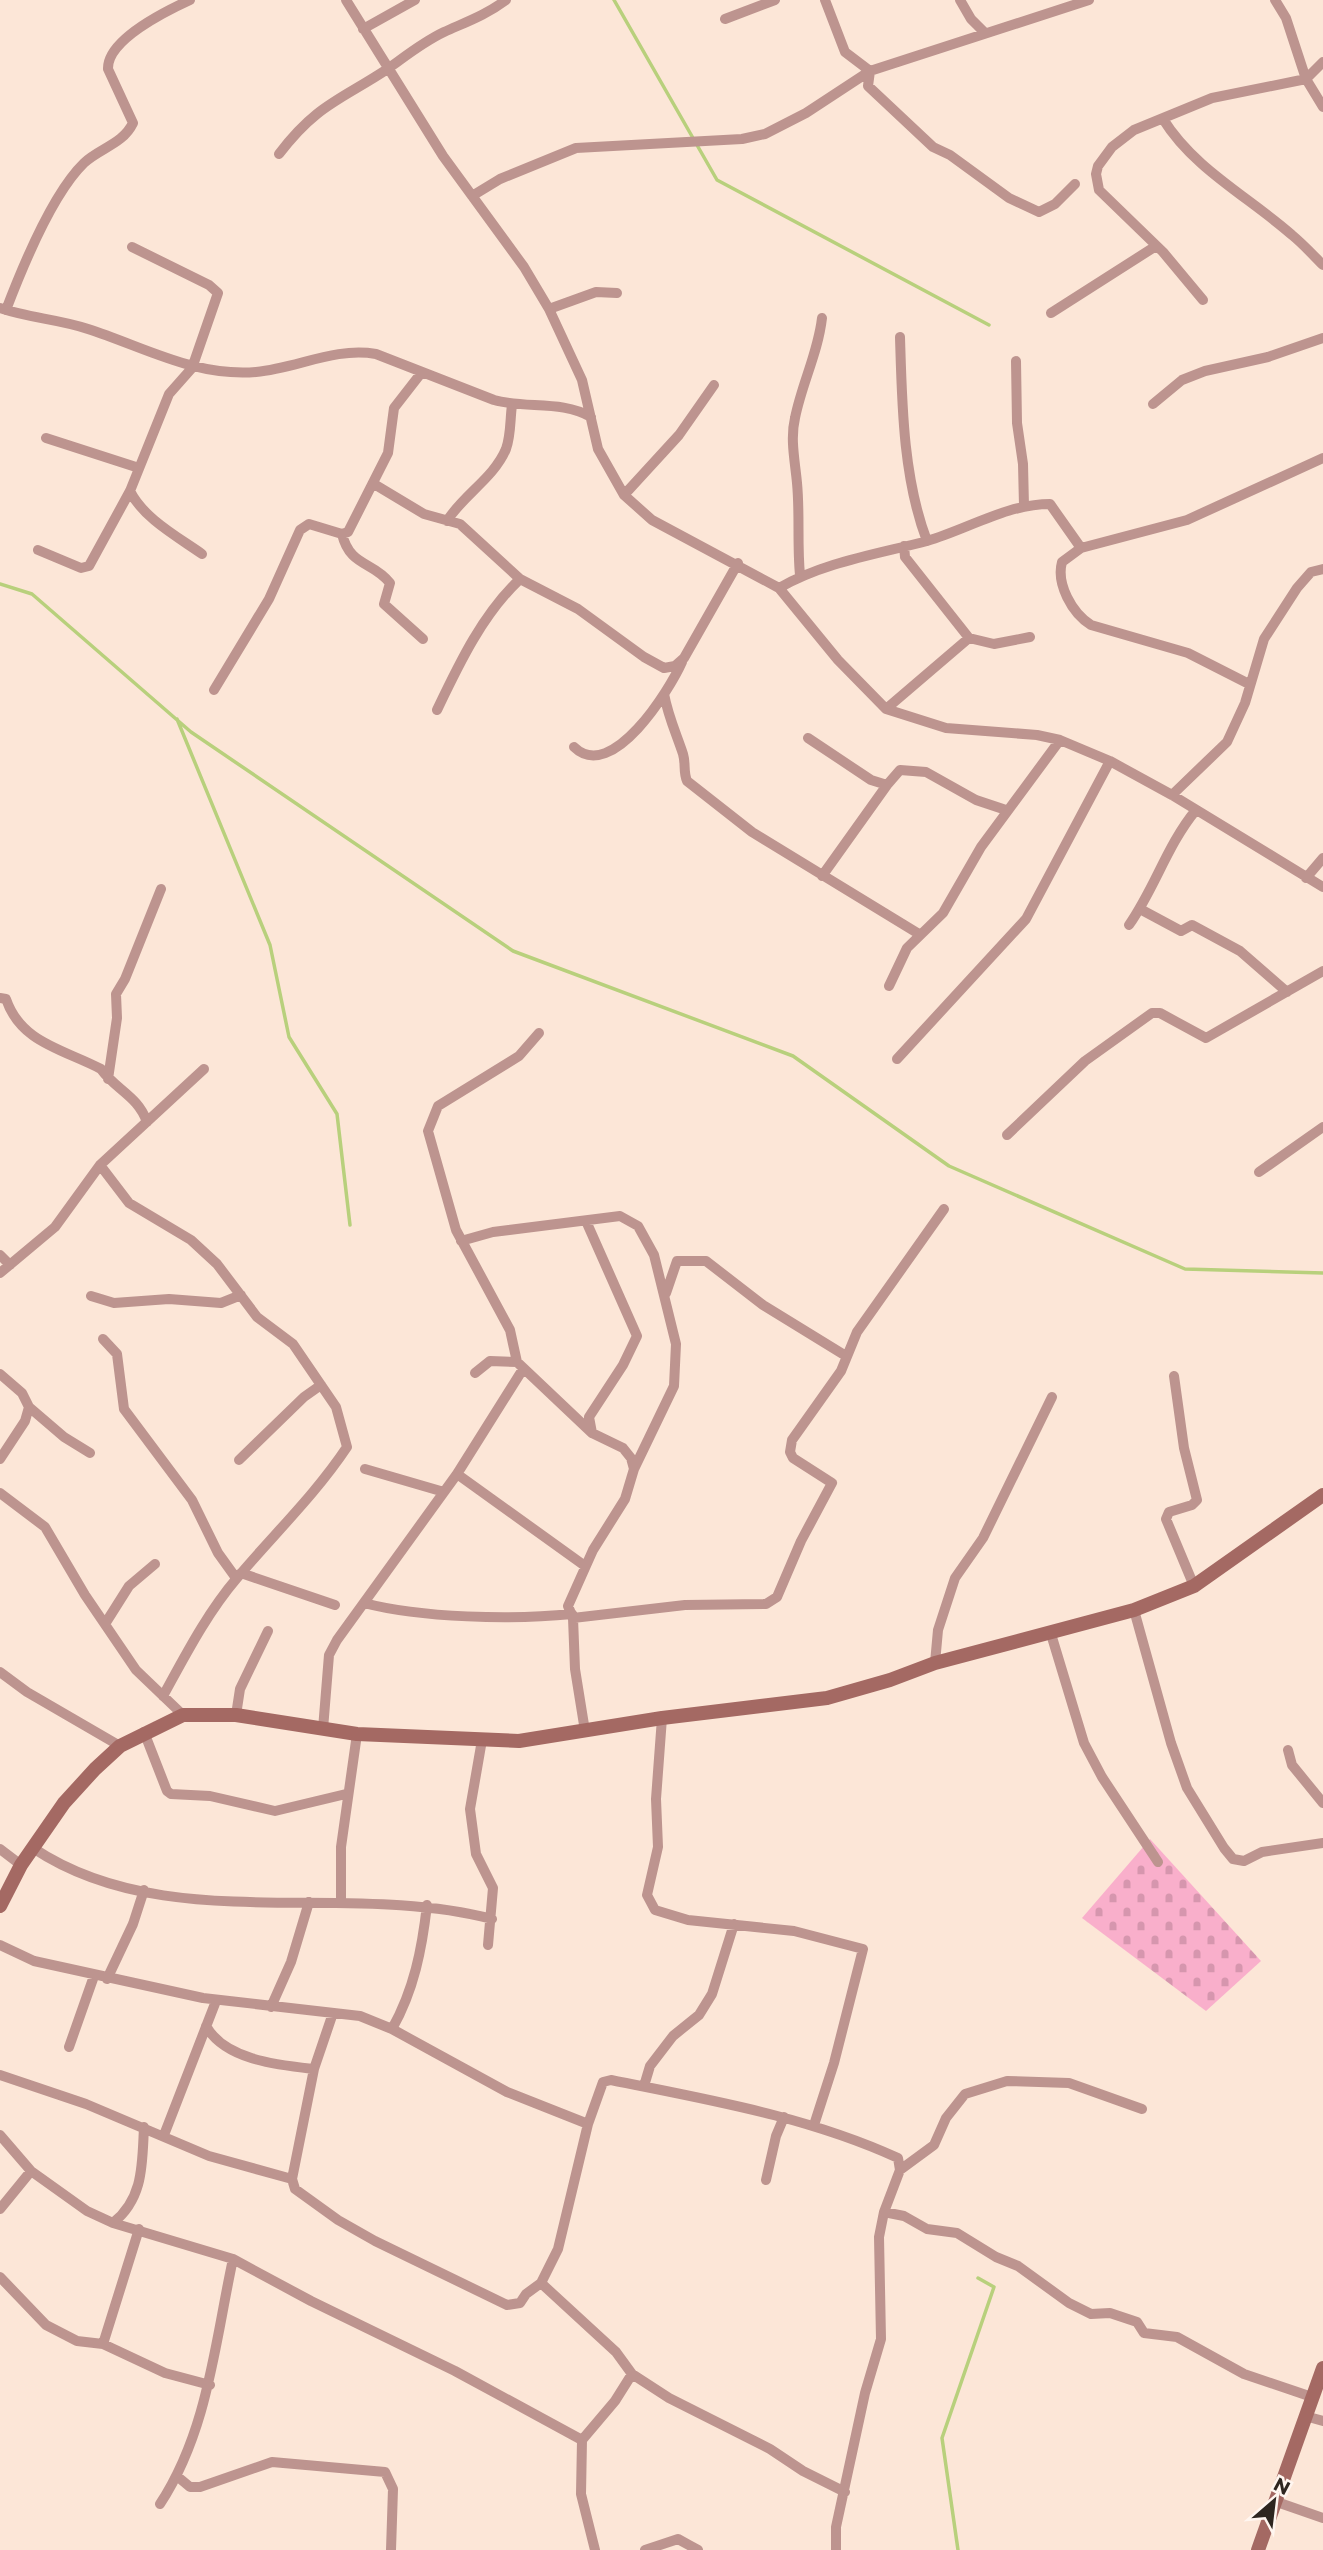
<svg xmlns="http://www.w3.org/2000/svg" width="1323" height="2550" font-family="Montserrat,sans-serif">
<defs>
<pattern id="cemetery-stones" width="16" height="16" patternUnits="userSpaceOnUse" patternTransform="scale(1.75)"><rect width="16" height="16" fill="#f9afcb"/><path d="M2 7V4a2 2 0 0 1 4 0v3zM10 15v-3a2 2 0 0 1 4 0v3z" fill="#d696ae"/></pattern>
</defs>
<rect width="100%" height="100%" fill="#fce6d7"/>
<path fill="url(#cemetery-stones)" d="M 1150,1839 L 1261,1961 L 1206,2011 L 1082,1918 Z"/>
<g fill="none" stroke-linecap="round" stroke-linejoin="round">
<path stroke="#b8d07c" stroke-width="3.5" d="M 614,0 L 717,180 L 989,325
M 0,584 L 32,594 L 191,732 L 513,951 L 793,1056 L 949,1166 L 1185,1269 L 1323,1273
M 177,719 L 270,945 L 289,1037 L 337,1114 L 350,1225
M 958,2550 L 942,2438 L 994,2287 L 978,2278"/>
<path stroke="#bd948f" stroke-width="10" d="M 346,0 L 443,156 L 524,267 L 549,309 L 582,380 L 598,449 L 624,495 L 652,520 L 779,588 L 838,660 L 886,709 L 946,728 L 1037,735 L 1060,740 L 1110,761 L 1172,795 L 1323,887
M 825,0 L 845,52 L 870,71 L 868,86 L 933,147 L 950,155 L 1009,198 L 1039,212 L 1055,204 L 1075,184
M 960,0 L 971,19 L 984,32
M 1275,0 L 1286,18 L 1306,79 L 1323,107
M 725,19 L 775,0
M 363,29 L 415,0
M 1163,119 C 1194,169 1249,197 1292,235 C 1303,244 1313,255 1323,265
M 279,154 C 317,104 341,100 389,68 C 407,55 423,42 444,32 C 466,22 486,15 506,0
M 472,196 L 500,179 L 576,148 L 742,139 L 765,134 L 806,113 L 870,71 L 1089,0
M 1203,300 L 1163,252 L 1099,190 L 1096,174 L 1098,166 L 1112,147 L 1134,130 L 1212,98 L 1306,79 L 1323,62
M 0,308 C 28,318 59,319 88,329 C 144,347 195,377 256,372 C 298,368 334,347 376,354 L 494,400 C 526,409 562,400 591,417
M 549,309 L 596,292 L 617,293
M 6,310 C 22,268 52,194 84,163 C 100,148 123,144 133,123 L 108,69 C 107,40 166,11 190,0
M 1051,313 L 1156,246
M 900,337 C 902,404 903,478 927,541
M 1016,361 L 1017,423 L 1023,464 L 1024,506
M 1153,404 L 1182,380 L 1205,371 L 1268,357 L 1323,338
M 46,438 L 139,468
M 374,484 L 424,514 L 460,524 L 520,579 L 578,609 L 644,657 L 664,668 L 675,666 L 684,658 L 738,563
M 130,491 C 143,518 178,537 202,554
M 624,495 L 679,435 L 714,385
M 447,521 C 463,495 494,478 506,449 C 511,436 510,419 512,405
M 342,534 C 350,567 373,561 390,583 L 384,604 L 423,639
M 904,546 L 905,557 L 969,638 L 994,644 L 1030,637
M 1081,548 L 1062,562 C 1056,584 1072,613 1091,625 L 1188,653 L 1249,684
M 38,550 L 81,568 L 89,566 L 130,491 L 169,394 L 192,368 L 218,293 L 209,285 L 132,247
M 800,575 C 797,544 800,514 797,483 C 795,461 790,439 795,418 C 802,383 818,353 822,318
M 779,588 C 824,562 878,554 927,541 C 968,529 1007,504 1050,504 L 1081,548 L 1187,520 L 1323,458
M 214,690 L 269,599 L 300,530 L 309,524 L 342,534 L 348,532 L 388,453 L 394,408 L 422,372
M 664,694 C 668,716 676,733 683,754 C 686,764 683,771 687,781 L 752,832 L 919,934
M 886,709 L 969,638
M 437,710 C 459,664 482,615 520,579
M 808,738 L 871,780 L 887,785
M 574,747 C 612,784 670,689 682,662
M 1172,795 L 1227,742 L 1245,703 L 1264,639 L 1297,588 L 1311,572 L 1323,569
M 822,876 L 887,785 L 900,770 L 926,772 L 976,800 L 1006,810
M 1306,878 L 1323,858
M 1140,909 L 1181,931 L 1192,925 L 1240,951 L 1287,992
M 1129,925 C 1155,888 1167,845 1196,810
M 889,986 L 907,948 L 943,913 L 981,847 L 1060,740
M 0,998 L 6,999 C 21,1043 63,1049 101,1069 C 116,1090 138,1096 147,1122
M 897,1059 L 1026,919 L 1110,761
M 108,1079 L 117,1018 L 116,994 L 125,979 L 161,889
M 1007,1135 L 1085,1061 L 1152,1013 L 1160,1013 L 1206,1038 L 1323,971
M 100,1165 L 129,1203 L 191,1240 L 217,1264 L 257,1317 L 293,1344 L 336,1407 L 347,1447 C 315,1495 274,1534 237,1578 C 207,1613 185,1656 163,1696
M 1259,1172 L 1323,1127
M 586,1221 L 637,1336 L 623,1365 L 589,1417 L 592,1433
M 461,1241 L 493,1232 L 620,1216 L 638,1226 L 654,1255 L 676,1344 L 674,1386 L 634,1469
M 0,1255 L 10,1265
M 0,1273 L 55,1227 L 100,1165 L 204,1069
M 666,1293 L 677,1261 L 706,1261 L 763,1305 L 846,1356
M 91,1296 L 114,1303 L 169,1299 L 221,1303 L 241,1295
M 103,1339 L 117,1354 L 124,1409 L 192,1500 L 218,1553 L 236,1578
M 517,1362 L 510,1330 L 456,1230 L 428,1131 L 438,1106 L 519,1056 L 539,1033
M 475,1373 L 490,1361 L 517,1362 L 592,1433 L 623,1448 L 631,1458 L 634,1469 L 625,1499 L 593,1550 L 568,1606 L 573,1618 L 575,1669 L 585,1731
M 0,1374 L 22,1393 L 29,1407 L 25,1421 L 0,1459
M 1174,1376 L 1184,1448 L 1197,1500 L 1192,1505 L 1169,1512 L 1166,1519 L 1194,1586
M 29,1407 L 64,1437 L 90,1453
M 239,1460 L 304,1397 L 321,1385
M 365,1469 L 444,1492
M 457,1474 L 585,1566
M 0,1493 L 45,1527 L 85,1595 L 136,1670 L 183,1715
M 241,1573 L 335,1605
M 364,1603 C 421,1618 513,1620 572,1614
M 1134,1610 L 1171,1743 L 1187,1788 L 1224,1848 L 1233,1859 L 1244,1861 L 1262,1852 L 1323,1843
M 573,1618 L 685,1605 L 766,1604 L 777,1597 L 801,1541 L 832,1483 L 793,1458 L 790,1452 L 792,1440 L 841,1371 L 857,1332 L 944,1209
M 105,1624 L 129,1586 L 155,1564
M 1051,1634 L 1084,1743 L 1102,1777 L 1158,1862
M 935,1663 L 938,1630 L 955,1578 L 983,1538 L 1052,1397
M 0,1672 L 27,1692 L 120,1746
M 236,1715 L 240,1689 L 268,1631
M 662,1718 L 656,1799 L 658,1847 L 647,1895 L 655,1910 L 688,1920 L 794,1931 L 863,1949 L 834,2063 L 814,2125
M 323,1729 L 329,1655 L 337,1640 L 457,1474 L 523,1369
M 144,1732 L 167,1791 L 171,1794 L 210,1796 L 275,1811 L 346,1794
M 482,1740 L 470,1809 L 476,1854 L 493,1888 L 488,1945
M 1288,1750 L 1292,1765 L 1323,1803
M 33,1848 C 166,1937 343,1880 492,1919
M 0,1849 L 21,1865
M 341,1901 L 341,1847 L 357,1734
M 0,1945 L 34,1961 L 203,1998 L 360,2016 L 392,2029 L 507,2092 L 588,2124
M 107,1979 L 133,1924 L 144,1890
M 271,2007 L 291,1962 L 309,1902
M 333,2013 L 314,2069 L 292,2179 L 295,2189 L 338,2220 L 375,2241 L 507,2305 L 520,2303 L 526,2294 L 541,2283 L 558,2249 L 588,2124 L 603,2082 L 611,2080 C 709,2100 806,2116 898,2158 L 900,2170 L 884,2212 L 879,2237 L 881,2339 L 865,2393 L 836,2527 L 836,2550
M 206,2026 C 225,2060 278,2065 314,2069
M 392,2029 C 414,1990 422,1949 427,1905
M 69,2047 L 94,1976
M 0,2075 L 86,2104 L 209,2156 L 292,2179
M 644,2086 L 650,2066 L 673,2036 L 699,2015 L 712,1994 L 734,1924
M 0,2135 L 31,2171 L 87,2211 L 113,2223 L 233,2259 L 311,2301 L 455,2371 L 582,2440
M 164,2135 L 216,2001
M 900,2170 L 934,2145 L 946,2118 L 965,2094 L 1007,2081 L 1069,2083 L 1142,2109
M 766,2180 L 776,2136 L 784,2117
M 0,2209 L 31,2171
M 884,2212 L 904,2216 L 927,2229 L 957,2233 L 996,2257 L 1018,2266 L 1069,2303 L 1091,2314 L 1110,2313 L 1137,2322 L 1144,2333 L 1177,2337 L 1244,2374 L 1312,2397
M 113,2223 C 144,2198 142,2164 144,2127
M 0,2277 L 46,2325 L 77,2341 L 103,2344 L 165,2373 L 210,2385
M 541,2283 L 616,2352 L 632,2374 L 669,2398 L 770,2449 L 803,2471 L 845,2492
M 103,2344 L 139,2229
M 1305,2416 L 1323,2421
M 178,2477 L 190,2487 L 200,2487 L 272,2462 L 385,2472 L 393,2489 L 391,2550
M 1274,2501 L 1323,2518
M 160,2504 C 208,2431 215,2342 233,2259
M 595,2550 L 581,2494 L 582,2440 L 615,2401 L 632,2374
M 645,2550 L 678,2539 L 698,2550"/>
<path stroke="#a46963" stroke-width="14" d="M 0,1906 L 21,1865 L 64,1803 L 95,1769 L 120,1746 L 183,1715 L 236,1715 L 357,1734 L 519,1741 L 662,1718 L 827,1698 L 890,1680 L 935,1663 L 1134,1610 L 1194,1586 L 1323,1495
M 1258,2550 L 1323,2368"/>
</g>
<g transform="translate(1274 2501) rotate(28)" stroke="#fff6f0" stroke-width="5" paint-order="stroke">
<path d="M0-5L12 26L0 18L-12 26Z" fill="#2e2620"/>
<text y="-10" font-size="19" font-weight="bold" text-anchor="middle" fill="#2e2620">N</text>
</g>
</svg>
